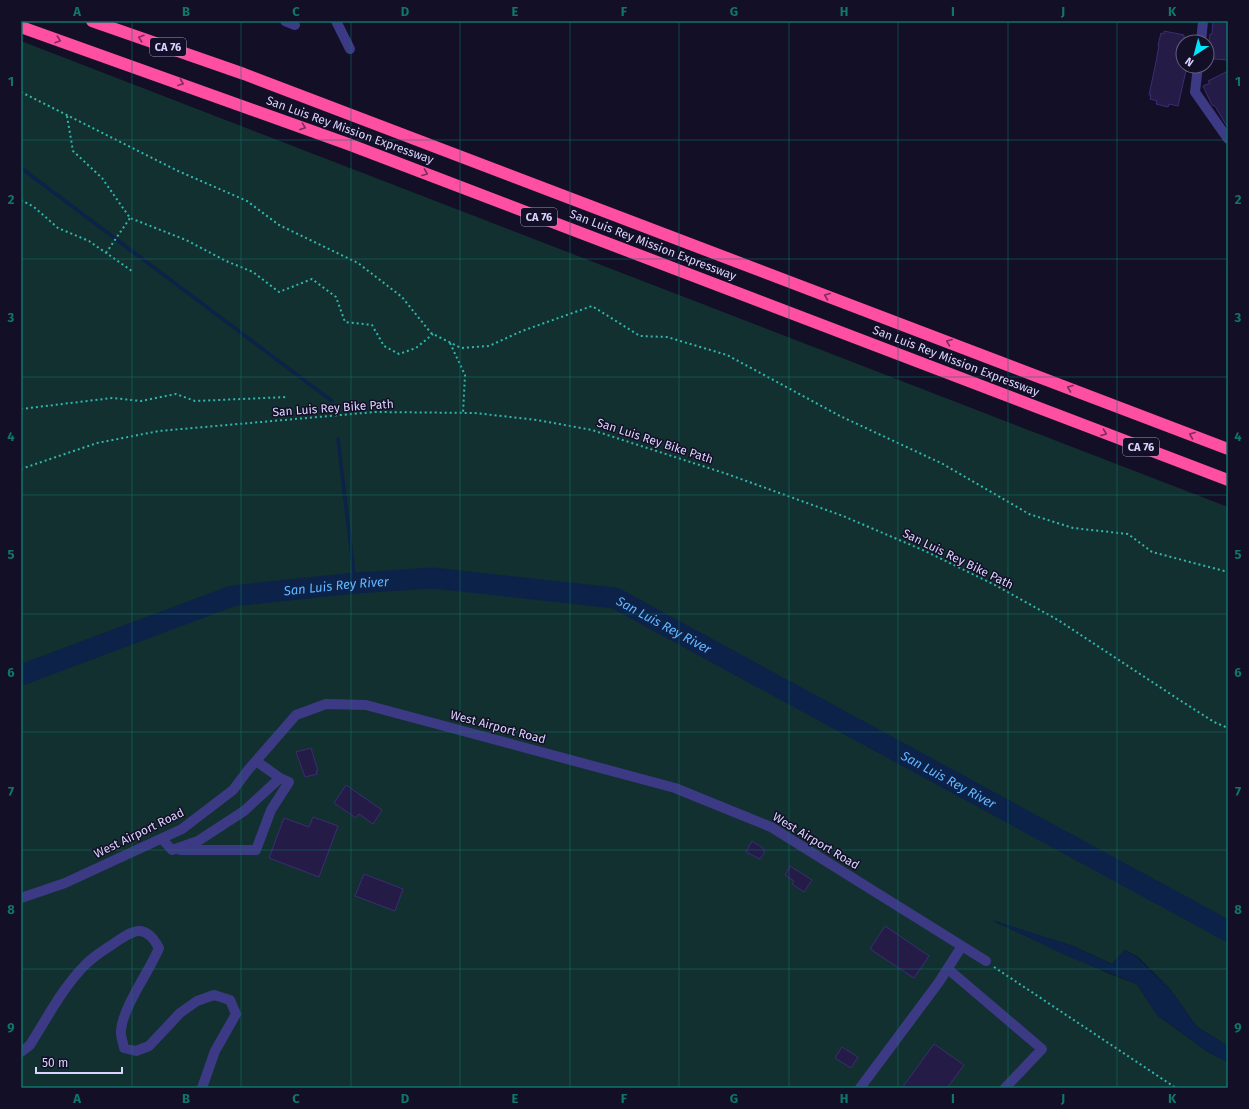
<svg xmlns="http://www.w3.org/2000/svg" width="1249" height="1109" font-family="'Fira Sans',sans-serif">
<rect width="100%" height="100%" fill="#130f26"/>
<path fill="#12302f" d="M 21,41 L 1228,507 L 1228,1046 L 1197,1027 L 1170,989 L 1138,957 L 1125,950 L 1112,964 L 1073,946 L 993,921 L 1108,973 L 1137,984 L 1157,1015 L 1208,1052 L 1228,1062 L 1228,1088 L 21,1088 Z"/>
<path fill="#0c2248" d="M 990,919 L 1073,946 L 1112,964 L 1125,950 L 1137,957 L 1170,989 L 1197,1027 L 1228,1046 L 1228,1062 L 1208,1052 L 1157,1015 L 1137,984 L 1067,956 Z"/>
<g fill="none" stroke-linecap="round" stroke-linejoin="round">
<path stroke="#0c2248" stroke-width="3.5" d="M 21,168 L 332,401
M 338,439 L 355,583"/>
<path stroke="#0c2248" stroke-width="21" id="s1" d="M 21,675 L 232,596 L 355,583 L 433,578 L 615,598 L 1228,931"/>
</g>
<path fill="#241b47" stroke="#3b2d73" d="M 1213,21 L 1228,21 L 1228,60 L 1214,59 L 1214,56 L 1207,56 L 1210,34 L 1212,34 Z
M 1164,31 L 1184,35 L 1183,66 L 1187,66 L 1178,106 L 1169,104 L 1168,107 L 1156,104 L 1157,101 L 1150,99 L 1151,95 L 1149,95 L 1156,62 L 1159,45 L 1158,45 L 1161,33 L 1164,34 Z
M 1228,71 L 1228,128 L 1215,106 L 1212,105 L 1203,86 L 1210,83 L 1208,81 Z
M 311,748 L 318,771 L 316,771 L 317,774 L 305,777 L 296,752 Z
M 346,785 L 382,810 L 373,824 L 359,814 L 356,818 L 334,803 Z
M 313,817 L 338,826 L 319,877 L 269,858 L 284,818 L 309,827 Z
M 752,841 L 763,848 L 763,850 L 765,851 L 760,859 L 746,852 Z
M 790,866 L 812,880 L 804,892 L 792,884 L 794,881 L 785,875 Z
M 364,874 L 403,889 L 395,911 L 355,896 Z
M 885,926 L 929,956 L 914,978 L 870,949 Z
M 934,1044 L 964,1065 L 947,1088 L 902,1088 Z
M 842,1047 L 858,1057 L 851,1068 L 835,1058 Z"/>
<g fill="none" stroke-linecap="round" stroke-linejoin="round">
<path stroke="#2fb8b0" stroke-width="2" stroke-dasharray="2 3" stroke-linecap="butt" d="M 21,92 L 178,171 L 247,201 L 279,225 L 358,263 L 402,297 L 431,333 L 461,348 L 489,346 L 522,331 L 592,306 L 640,336 L 667,337 L 727,355 L 840,416 L 943,464 L 1029,514 L 1073,528 L 1128,534 L 1152,552 L 1228,572
M 67,116 L 73,151 L 102,178 L 130,218 L 186,240 L 226,261 L 253,272 L 279,292 L 312,279 L 336,297 L 345,322 L 372,325 L 384,346 L 399,354 L 416,348 L 433,334
M 21,200 L 34,207 L 58,228 L 89,241 L 132,271
M 106,253 L 130,218
M 450,343 L 465,375 L 463,413
M 21,409 L 112,398 L 141,401 L 176,394 L 195,401 L 288,397
M 21,469 L 97,443 L 159,431 L 375,412 L 475,413 L 537,420 L 592,430 L 727,474 L 843,516 L 925,551 L 995,585 L 1058,620 L 1175,697 L 1214,722 L 1228,728
M 994,967 L 1176,1088"/>
<path stroke="#3d3a85" stroke-width="10" d="M 285,21 L 295,25
M 336,21 L 350,49
M 1201,42 L 1203,21
M 1198,66 L 1195,92 L 1228,139
M 162,839 L 172,850 L 198,841 L 244,811 L 280,778 L 256,761
M 180,850 L 256,850 L 271,810 L 289,782 L 280,778
M 21,898 L 65,883 L 182,829 L 233,790 L 248,770 L 296,715 L 326,704 L 366,705 L 675,788 L 771,827 L 986,961
M 948,969 L 1042,1049 L 1005,1088
M 21,1052 L 30,1045 C 47,1018 63,987 86,964 C 94,956 104,950 113,944 C 133,930 145,922 159,948 C 149,972 123,1007 121,1030 C 120,1035 123,1042 124,1048 L 136,1051 L 149,1046 L 180,1013 L 197,1001 L 214,995 L 230,1000 L 236,1014 L 215,1051 L 202,1088
M 860,1088 L 939,982 L 962,946"/>
<path stroke="#ff4fa3" stroke-width="12" d="M 92,21 L 244,74 L 1228,449
M 21,27 L 348,144 L 1228,480"/>
</g>
<defs><path id="oneway-chevron" d="M-2-3.5L2.5 0L-2 3.5" fill="none" stroke-width="1.6" stroke-linecap="round" stroke-linejoin="round"/></defs>
<g stroke="#7d2c5e">
<use href="#oneway-chevron" transform="translate(141 38) rotate(-161)"/>
<use href="#oneway-chevron" transform="translate(58 40) rotate(19)"/>
<use href="#oneway-chevron" transform="translate(181 83) rotate(20)"/>
<use href="#oneway-chevron" transform="translate(303 127) rotate(20)"/>
<use href="#oneway-chevron" transform="translate(425 173) rotate(21)"/>
<use href="#oneway-chevron" transform="translate(827 296) rotate(-159)"/>
<use href="#oneway-chevron" transform="translate(949 342) rotate(-159)"/>
<use href="#oneway-chevron" transform="translate(1070 388) rotate(-159)"/>
<use href="#oneway-chevron" transform="translate(1104 433) rotate(21)"/>
<use href="#oneway-chevron" transform="translate(1192 435) rotate(-159)"/>
</g>
<path fill="none" stroke="#0f766e" stroke-width="1" stroke-opacity="0.55" d="M 132,21 L 132,1088M 241,21 L 241,1088M 351,21 L 351,1088M 460,21 L 460,1088M 570,21 L 570,1088M 679,21 L 679,1088M 789,21 L 789,1088M 898,21 L 898,1088M 1008,21 L 1008,1088M 1117,21 L 1117,1088M 21,140 L 1228,140M 21,259 L 1228,259M 21,377 L 1228,377M 21,495 L 1228,495M 21,614 L 1228,614M 21,732 L 1228,732M 21,850 L 1228,850M 21,969 L 1228,969"/>
<g text-anchor="middle" stroke-width="3" stroke-linejoin="round" paint-order="stroke">
<g fill="#130f26" stroke="#9e99be" stroke-width="1">
<rect x="150" y="38" width="36" height="18" rx="3"/>
<rect x="521" y="208" width="36" height="18" rx="3"/>
<rect x="1123" y="438" width="36" height="18" rx="3"/>
</g>
<g font-size="11" font-weight="bold" fill="#d9d4ff">
<text x="168" y="51">CA 76</text>
<text x="539" y="221">CA 76</text>
<text x="1141" y="451">CA 76</text>
</g>
<g font-size="12" fill="#d9d4ff" stroke="#130f26">
<text transform="translate(350 130) rotate(20)" y="4">San Luis Rey Mission Expressway</text>
<text transform="translate(653 245) rotate(21)" y="4">San Luis Rey Mission Expressway</text>
<text transform="translate(956 361) rotate(21)" y="4">San Luis Rey Mission Expressway</text>
<text transform="translate(333 408) rotate(-4)" y="4">San Luis Rey Bike Path</text>
<text transform="translate(655 441) rotate(18)" y="4">San Luis Rey Bike Path</text>
<text transform="translate(958 559) rotate(26)" y="4">San Luis Rey Bike Path</text>
<text transform="translate(498 727) rotate(15)" y="4">West Airport Road</text>
<text transform="translate(139 833) rotate(-26)" y="4">West Airport Road</text>
<text transform="translate(816 841) rotate(31)" y="4">West Airport Road</text>
</g>
<g font-size="13" font-style="italic" fill="#62b6ff" stroke="#130f26">
<text dy="5" stroke="none"><textPath href="#s1" startOffset="330">San Luis Rey River</textPath></text>
<text dy="5" stroke="none"><textPath href="#s1" startOffset="666">San Luis Rey River</textPath></text>
<text dy="5" stroke="none"><textPath href="#s1" startOffset="990">San Luis Rey River</textPath></text>
</g>
</g>
<rect width="1249" height="1109" fill="none" stroke="#130f26" stroke-width="44"/>
<g transform="translate(1195 54) rotate(216)"><circle r="19" fill="#130f26" stroke="#625e7d"/>
<path d="M0-3L7 15L0 10L-7 15Z" fill="#00e5ff"/>
<text y="-6" font-size="11" font-weight="bold" text-anchor="middle" fill="#d9d4ff">N</text>
</g>
<path d="M36 1067v6h86v-6" fill="none" stroke="#d9d4ff" stroke-width="2"/>
<text x="42" y="1067" font-size="12" fill="#d9d4ff" stroke="#130f26" stroke-width="3" paint-order="stroke">50 m</text>
<rect x="22" y="22" width="1205" height="1065" fill="none" stroke="#0f766e" stroke-width="1.5"/>
<g font-size="13" text-anchor="middle" font-weight="bold" fill="#0f766e">
<text x="77" y="16">A</text>
<text x="186" y="16">B</text>
<text x="296" y="16">C</text>
<text x="405" y="16">D</text>
<text x="515" y="16">E</text>
<text x="624" y="16">F</text>
<text x="734" y="16">G</text>
<text x="844" y="16">H</text>
<text x="953" y="16">I</text>
<text x="1063" y="16">J</text>
<text x="1172" y="16">K</text>
<text x="11" y="86">1</text>
<text x="1238" y="86">1</text>
<text x="11" y="204">2</text>
<text x="1238" y="204">2</text>
<text x="11" y="322">3</text>
<text x="1238" y="322">3</text>
<text x="11" y="441">4</text>
<text x="1238" y="441">4</text>
<text x="11" y="559">5</text>
<text x="1238" y="559">5</text>
<text x="11" y="677">6</text>
<text x="1238" y="677">6</text>
<text x="11" y="796">7</text>
<text x="1238" y="796">7</text>
<text x="11" y="914">8</text>
<text x="1238" y="914">8</text>
<text x="11" y="1032">9</text>
<text x="1238" y="1032">9</text>
<text x="77" y="1103">A</text>
<text x="186" y="1103">B</text>
<text x="296" y="1103">C</text>
<text x="405" y="1103">D</text>
<text x="515" y="1103">E</text>
<text x="624" y="1103">F</text>
<text x="734" y="1103">G</text>
<text x="844" y="1103">H</text>
<text x="953" y="1103">I</text>
<text x="1063" y="1103">J</text>
<text x="1172" y="1103">K</text>
</g>
</svg>
